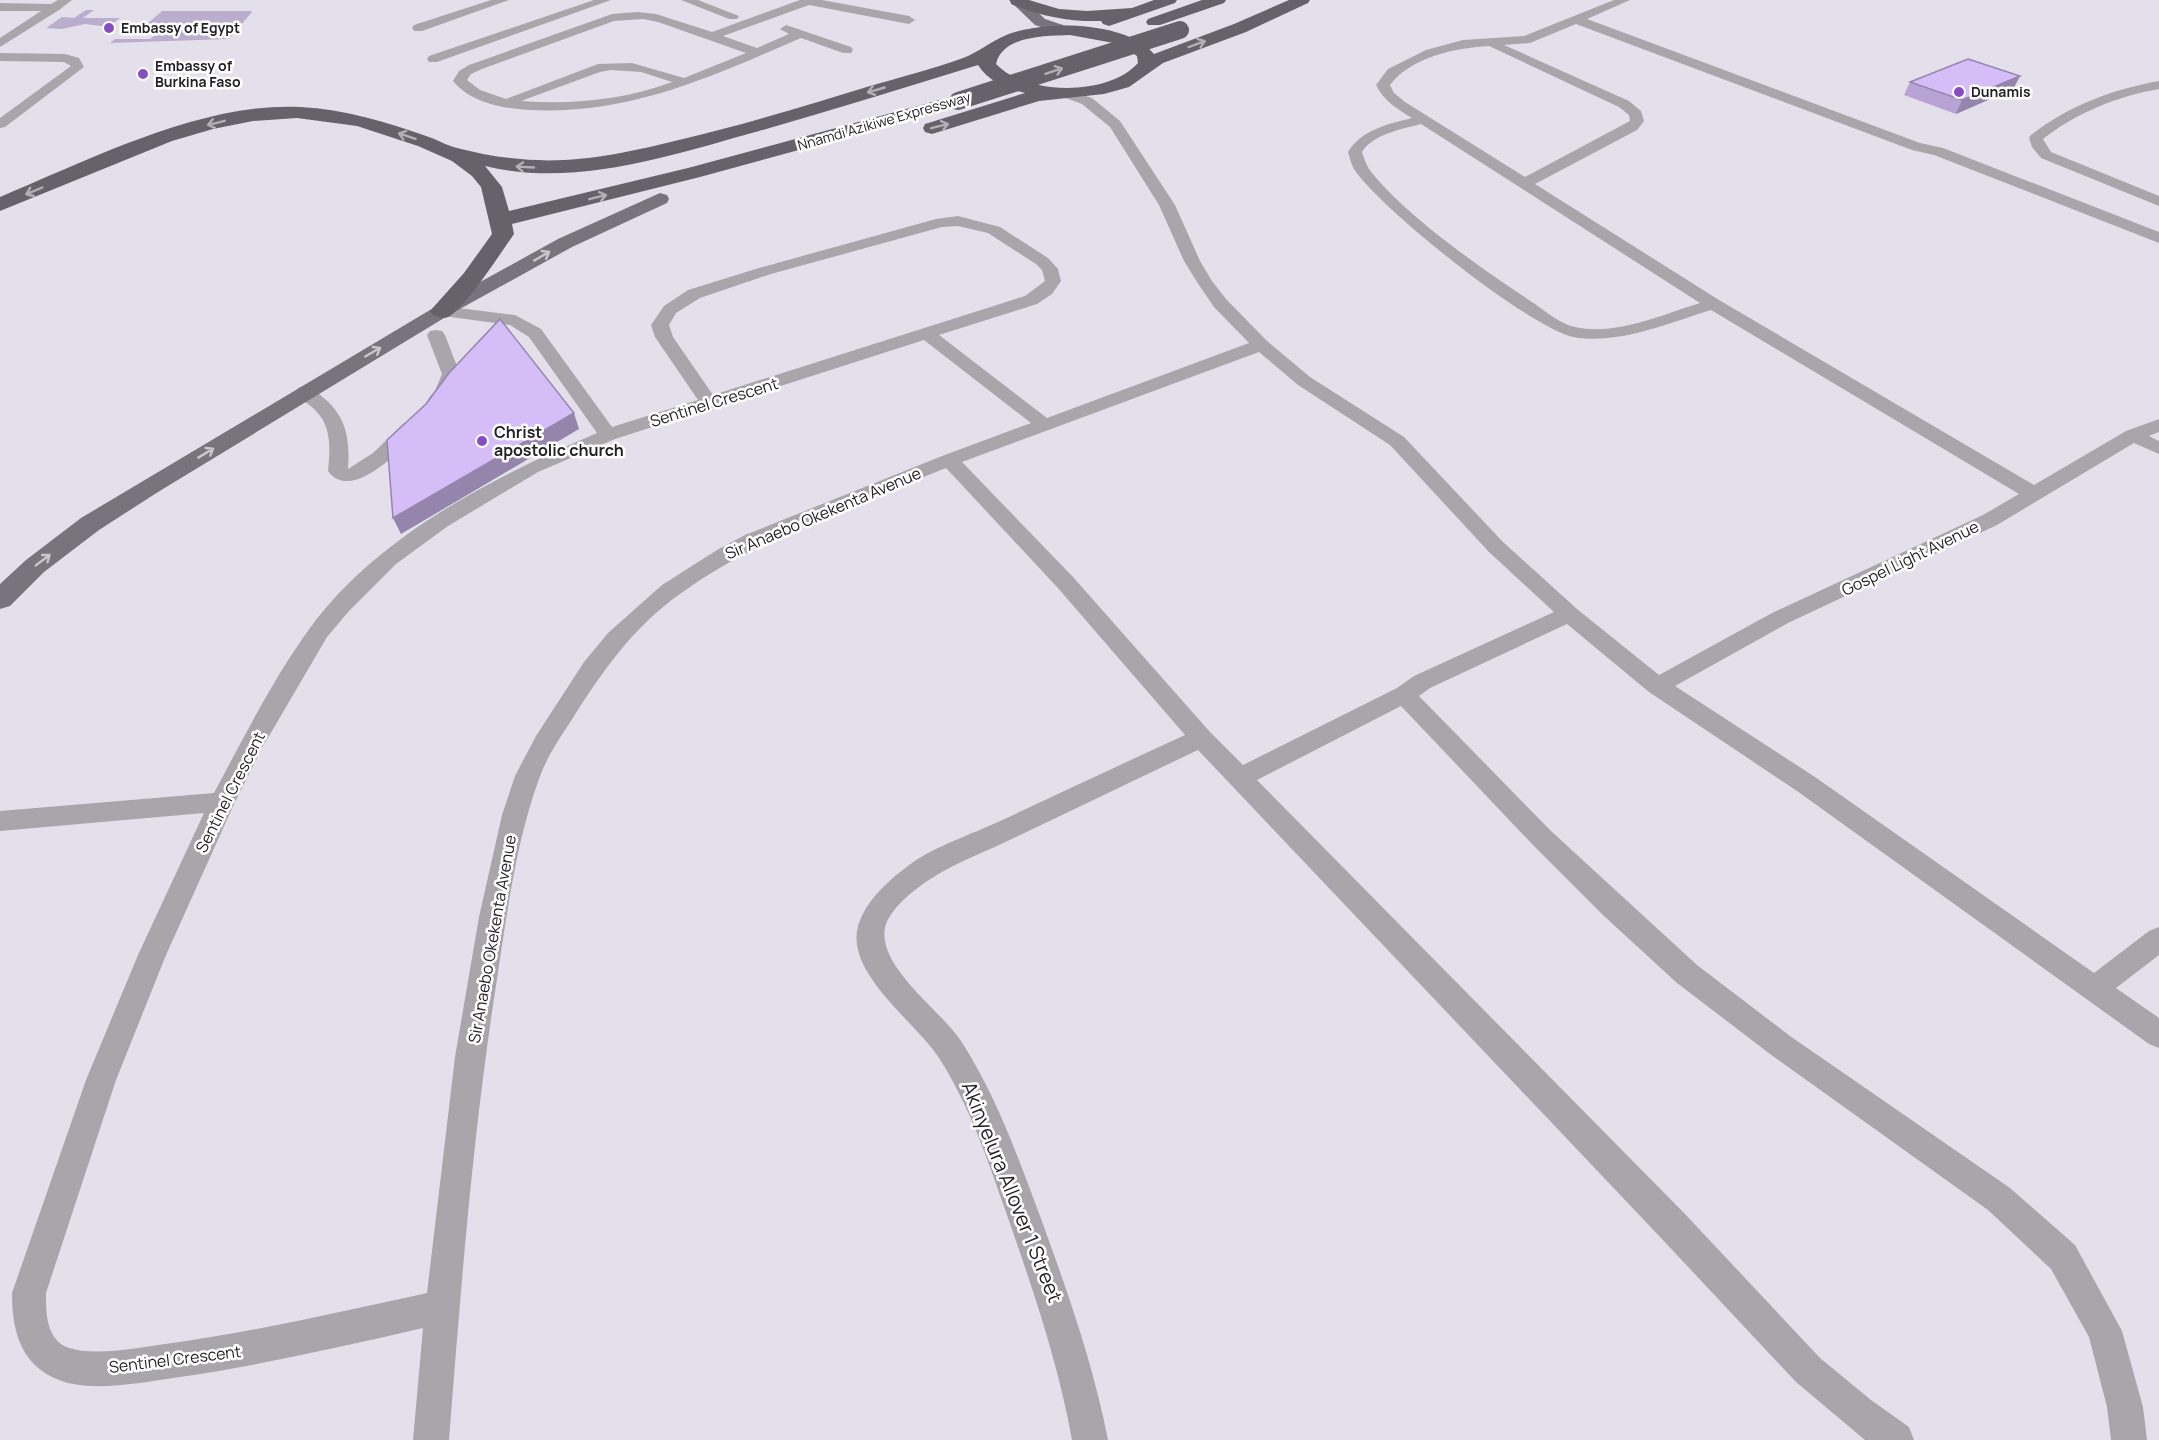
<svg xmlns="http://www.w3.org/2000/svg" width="2159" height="1440" font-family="Manrope,sans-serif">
<rect width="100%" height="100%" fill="#e4e0eb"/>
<path fill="#baadce" d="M 86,10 L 94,10 L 83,18 L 120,18 L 112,24 L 101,26 L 85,24 L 62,29 L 46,28 L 62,17 L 74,18 Z
M 162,11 L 251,11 L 252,12 L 229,39 L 110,43 L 115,39 L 150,39 L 157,34 L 173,34 L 180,28 L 165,28 L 169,24 L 147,24 Z"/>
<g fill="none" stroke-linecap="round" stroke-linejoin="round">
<path fill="#a8a6ab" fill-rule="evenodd" d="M 58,0 L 72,0 L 59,10 L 0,47 L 0,38 L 41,11 L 0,11 L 0,3 L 51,4 Z
M 491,0 L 509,0 L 422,31 L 414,31 L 412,28 L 414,25 Z
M 594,0 L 611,0 L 437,62 L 429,62 L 427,59 L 429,56 Z
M 681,0 L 698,0 L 739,16 L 737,19 L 729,19 Z
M 800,0 L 822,0 L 909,16 L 915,20 L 909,24 L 809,5 L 723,36 L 757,48 L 789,34 L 780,29 L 786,25 L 851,47 L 853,50 L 851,53 L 843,53 L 801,38 C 710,77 630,115 528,110 C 502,108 471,103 453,81 L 459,71 L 469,65 L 612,14 L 637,12 L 656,14 L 712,32 ZM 643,19 L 658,22 L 746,53 L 684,78 L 632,63 L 598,64 L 506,99 L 480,90 L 467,80 L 471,74 L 482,69 L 614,21 ZM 611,70 L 641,72 L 672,82 C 623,100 572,105 521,101 L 600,72 Z
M 1614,0 L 1630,0 L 1587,19 L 1920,143 L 1943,148 L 2159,232 L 2159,243 L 1934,155 L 1912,150 L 1576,24 L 1530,43 L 1504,45 L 1629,101 L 1641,111 L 1644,121 L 1637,130 L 1535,184 L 1719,300 L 2034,485 L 2126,431 L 2159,419 L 2159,432 L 2149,436 L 2159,441 L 2159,454 L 2134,443 L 1997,525 L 1788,623 L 1675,686 L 1815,777 L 2094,973 L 2149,931 L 2159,927 L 2159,955 L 2116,988 L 2159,1018 L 2159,1048 L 2149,1044 L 1797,791 L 1649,692 L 1567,624 L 1430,688 L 1419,696 L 1551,831 L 1697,965 L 1790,1036 L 2010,1188 L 2075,1245 L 2122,1331 L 2143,1407 L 2147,1440 L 2111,1440 L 2107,1407 L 2089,1337 L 2051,1269 L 1988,1210 L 1770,1054 L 1677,983 L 1604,916 L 1533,845 L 1401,706 L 1257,780 L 1685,1214 L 1820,1358 L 1871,1400 L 1909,1427 L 1914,1440 L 1865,1440 L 1796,1382 L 1661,1238 L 1198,750 C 1137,779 1077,808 1016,837 C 990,850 956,862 932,878 C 916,888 893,906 886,924 C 873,964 941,1010 961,1041 C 996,1095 1018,1157 1040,1216 C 1067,1290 1093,1363 1108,1440 L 1072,1440 C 1058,1362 1033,1290 1007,1215 C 988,1161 970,1106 939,1058 C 916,1022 842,971 859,923 C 868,898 890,879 912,863 C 934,847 972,834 998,822 C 1060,793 1122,764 1185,735 L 1057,587 L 946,468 C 856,505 760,536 680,594 C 633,627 601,673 571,721 C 559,739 546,758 539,779 C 516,842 507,913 497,979 C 473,1132 461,1286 449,1440 L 413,1440 L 423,1328 C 340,1347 258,1366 173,1378 C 139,1383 84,1394 52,1377 C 19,1360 12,1328 12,1293 L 86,1080 L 138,955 L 204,813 L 0,831 L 0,811 L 214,793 C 244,737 273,679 310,628 C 377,536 495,476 597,433 L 529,337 L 510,325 L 436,315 L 434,311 L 436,307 L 442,306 L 515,315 L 541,329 L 612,427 L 698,400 L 655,337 L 651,325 L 664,306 L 688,290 L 759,268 L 936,219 L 958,216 L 1000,227 L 1048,258 L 1058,269 L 1061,281 L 1052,294 L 1037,304 L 939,335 L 1047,418 L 1249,343 L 1214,307 L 1197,282 L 1184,261 L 1159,205 L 1110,127 L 1082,104 L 1057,95 L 1055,92 L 1057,89 L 1062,88 L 1092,98 L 1120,121 L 1175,205 L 1200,261 L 1212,281 L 1226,299 L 1267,341 L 1310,377 L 1404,437 L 1503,542 L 1577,609 L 1659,675 L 1772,613 L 1983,515 L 2019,494 L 1711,310 C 1669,323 1623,343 1578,338 C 1536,334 1378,207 1354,169 C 1351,164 1350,158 1348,152 C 1361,130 1388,124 1412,118 C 1397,109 1384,101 1376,85 L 1388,69 L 1426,50 L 1463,40 L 1524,36 ZM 1489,46 L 1619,107 L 1629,115 L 1630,121 L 1525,177 L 1405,102 L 1394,93 L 1390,85 C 1411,57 1455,48 1489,46 ZM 1421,124 L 1700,303 C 1661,315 1616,336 1575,327 C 1560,324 1544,310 1532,302 C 1481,268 1405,216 1369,169 C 1366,164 1364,158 1362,152 C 1373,134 1402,129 1421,124 ZM 958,226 L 988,233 L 1036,264 L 1042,270 L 1045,281 L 1025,296 L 713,395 L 673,337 L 669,325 L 676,313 L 700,298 L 771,274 L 942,227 ZM 924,340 L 1031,423 L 942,456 L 745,535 L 717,550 L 662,585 L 608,633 L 584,662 L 536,736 L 515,776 L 502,815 L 479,917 L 455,1057 L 427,1293 C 340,1312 253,1332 165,1344 C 139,1348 94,1356 69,1348 C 46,1340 46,1313 46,1293 L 116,1080 L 166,955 L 235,802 L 262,748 L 327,637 L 349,611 L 396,564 L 448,526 L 538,472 L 615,439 ZM 1259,352 L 1298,385 L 1390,445 L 1489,552 L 1554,612 L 1414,676 L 1397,688 L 1243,765 L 1210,732 L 1073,577 L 962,462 Z
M 0,53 L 65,54 L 79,58 L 84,67 L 5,127 L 0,128 L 0,118 L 71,66 L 64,62 L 0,61 Z
M 2159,81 L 2159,89 C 2118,96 2076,113 2043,139 L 2051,152 L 2159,196 L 2159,206 L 2041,158 L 2032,147 L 2029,138 L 2031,135 C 2068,106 2113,89 2159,81 Z
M 436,330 L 442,331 L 445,335 L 460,374 C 454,388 449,408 430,403 L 428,399 L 435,391 L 442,374 L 427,335 L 430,331 Z
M 304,386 C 312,389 318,393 325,399 C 347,418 350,441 348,469 L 373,453 L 404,423 L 418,423 L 420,427 C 406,447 351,504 328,471 C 330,450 332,427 316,411 C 310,404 300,400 295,392 L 298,388 Z"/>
<path fill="#77747d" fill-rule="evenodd" d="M 1009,0 L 1025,0 L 1045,19 L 1069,27 L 1072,30 L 1064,35 L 1035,25 Z
M 660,193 L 667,195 L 669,199 L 667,203 L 572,247 L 449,315 L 158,492 L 99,530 L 44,572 L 10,606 L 0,609 L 0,584 L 26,560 L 81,518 L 435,307 L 558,239 Z"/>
<path fill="#66626c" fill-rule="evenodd" d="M 1010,0 L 1029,0 L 1059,9 L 1087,11 L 1132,8 L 1154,0 L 1177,0 L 1175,3 L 1109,26 L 1103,24 L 1101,21 C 1069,22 1041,16 1011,4 Z
M 1202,0 L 1226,0 L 1224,3 L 1160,25 L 1148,25 L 1146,22 L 1148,19 Z
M 1289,0 L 1310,0 L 1308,3 L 1246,32 L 1163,63 L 1129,87 L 1104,94 L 1039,101 L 932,134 L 925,132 L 923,128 L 925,124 L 1025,93 C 1006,88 989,82 978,65 C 906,87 833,110 759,131 C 672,155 576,188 485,166 L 502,187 L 509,211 L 688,168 L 958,95 L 964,97 L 967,101 L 964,105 L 700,177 L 512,224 L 514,234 C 502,251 464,310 448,317 C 443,319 439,317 434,316 L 430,311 L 464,273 L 492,234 L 481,187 L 472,176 L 452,161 L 418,146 L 357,126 L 297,118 L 253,121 L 213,129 L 172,141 L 0,211 L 0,197 C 89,160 202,102 300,107 C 345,109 386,122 429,137 C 438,140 448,146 457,148 C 543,170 598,160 683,139 C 746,124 808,105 870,86 C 901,77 933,69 963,58 C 977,53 987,44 1000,38 C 1010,32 1023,30 1034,28 C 1068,22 1131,26 1154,54 L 1234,24 ZM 1070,35 L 1119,44 L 1137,56 L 1138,63 C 1109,96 1026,96 996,64 C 1003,35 1046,36 1070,35 Z"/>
<path stroke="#66626c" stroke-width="18" d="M 958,101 L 1180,30"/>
</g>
<path fill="#b7a3d4" d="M 2020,76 L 2013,89 L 1956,114 L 1904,95 L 1910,82 Z"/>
<path fill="#9585ad" d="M 2020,76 L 2013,89 L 1956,114 L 1962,100 Z
M 574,413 L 579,429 L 401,534 L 393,518 Z"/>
<path fill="#d5bef7" stroke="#9585ad" stroke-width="1.5" d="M 1968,59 L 2020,76 L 1962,100 L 1910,82 Z
M 500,319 L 574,413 L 393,518 L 387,440 L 426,404 L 449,373 Z"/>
<defs><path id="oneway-shaft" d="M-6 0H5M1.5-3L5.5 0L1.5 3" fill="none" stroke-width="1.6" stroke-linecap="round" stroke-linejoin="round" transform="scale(1.5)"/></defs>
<g stroke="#b2b0b6">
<use href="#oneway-shaft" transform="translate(1197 44) rotate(-20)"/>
<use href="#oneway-shaft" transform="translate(1054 71) rotate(-18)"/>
<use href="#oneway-shaft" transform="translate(876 90) rotate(164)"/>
<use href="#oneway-shaft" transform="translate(216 123) rotate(166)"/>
<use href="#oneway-shaft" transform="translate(940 126) rotate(-14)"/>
<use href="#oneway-shaft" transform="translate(407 136) rotate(-162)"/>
<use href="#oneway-shaft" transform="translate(525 167) rotate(-177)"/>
<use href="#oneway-shaft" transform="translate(34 191) rotate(157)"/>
<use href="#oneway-shaft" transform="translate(598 197) rotate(-14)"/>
</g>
<g stroke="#c9c7cb">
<use href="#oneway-shaft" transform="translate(542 256) rotate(-30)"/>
<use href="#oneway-shaft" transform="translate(373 352) rotate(-30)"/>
<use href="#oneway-shaft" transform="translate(206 453) rotate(-31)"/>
<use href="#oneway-shaft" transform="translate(43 560) rotate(-37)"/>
</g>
<g fill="#874dc4" stroke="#fff" stroke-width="2">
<circle cx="109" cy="28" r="6"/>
<circle cx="143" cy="74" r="6"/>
<circle cx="1959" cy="92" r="6"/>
<circle cx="482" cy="441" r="6"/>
</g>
<g text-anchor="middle" stroke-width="5" stroke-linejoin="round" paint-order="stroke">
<g font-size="14" font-weight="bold" fill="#222125" stroke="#fff" text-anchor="start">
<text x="121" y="33">Embassy of Egypt</text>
<text x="155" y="71">Embassy of<tspan x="155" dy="16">Burkina Faso</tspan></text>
<text x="1971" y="97">Dunamis</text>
</g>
<g font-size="14" fill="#222125" stroke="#fff">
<text transform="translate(884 121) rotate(-16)" y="5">Nnamdi Azikiwe Expressway</text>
</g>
<g font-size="16" fill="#222125" stroke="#fff">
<text transform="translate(714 402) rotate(-17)" y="6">Sentinel Crescent</text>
<text transform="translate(823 513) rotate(-23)" y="6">Sir Anaebo Okekenta Avenue</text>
<text transform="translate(1910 558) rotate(-26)" y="6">Gospel Light Avenue</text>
<text transform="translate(230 792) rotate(-63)" y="6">Sentinel Crescent</text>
<text transform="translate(492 939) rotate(-80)" y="6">Sir Anaebo Okekenta Avenue</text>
<text transform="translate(175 1359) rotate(-7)" y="6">Sentinel Crescent</text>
</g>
<g font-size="16" font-weight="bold" fill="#222125" stroke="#fff" text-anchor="start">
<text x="494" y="438">Christ<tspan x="494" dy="18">apostolic church</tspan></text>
</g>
<g font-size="20" fill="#222125" stroke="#fff">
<text transform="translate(1012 1192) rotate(68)" y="7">Akinyelura Allover 1 Street</text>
</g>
</g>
</svg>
